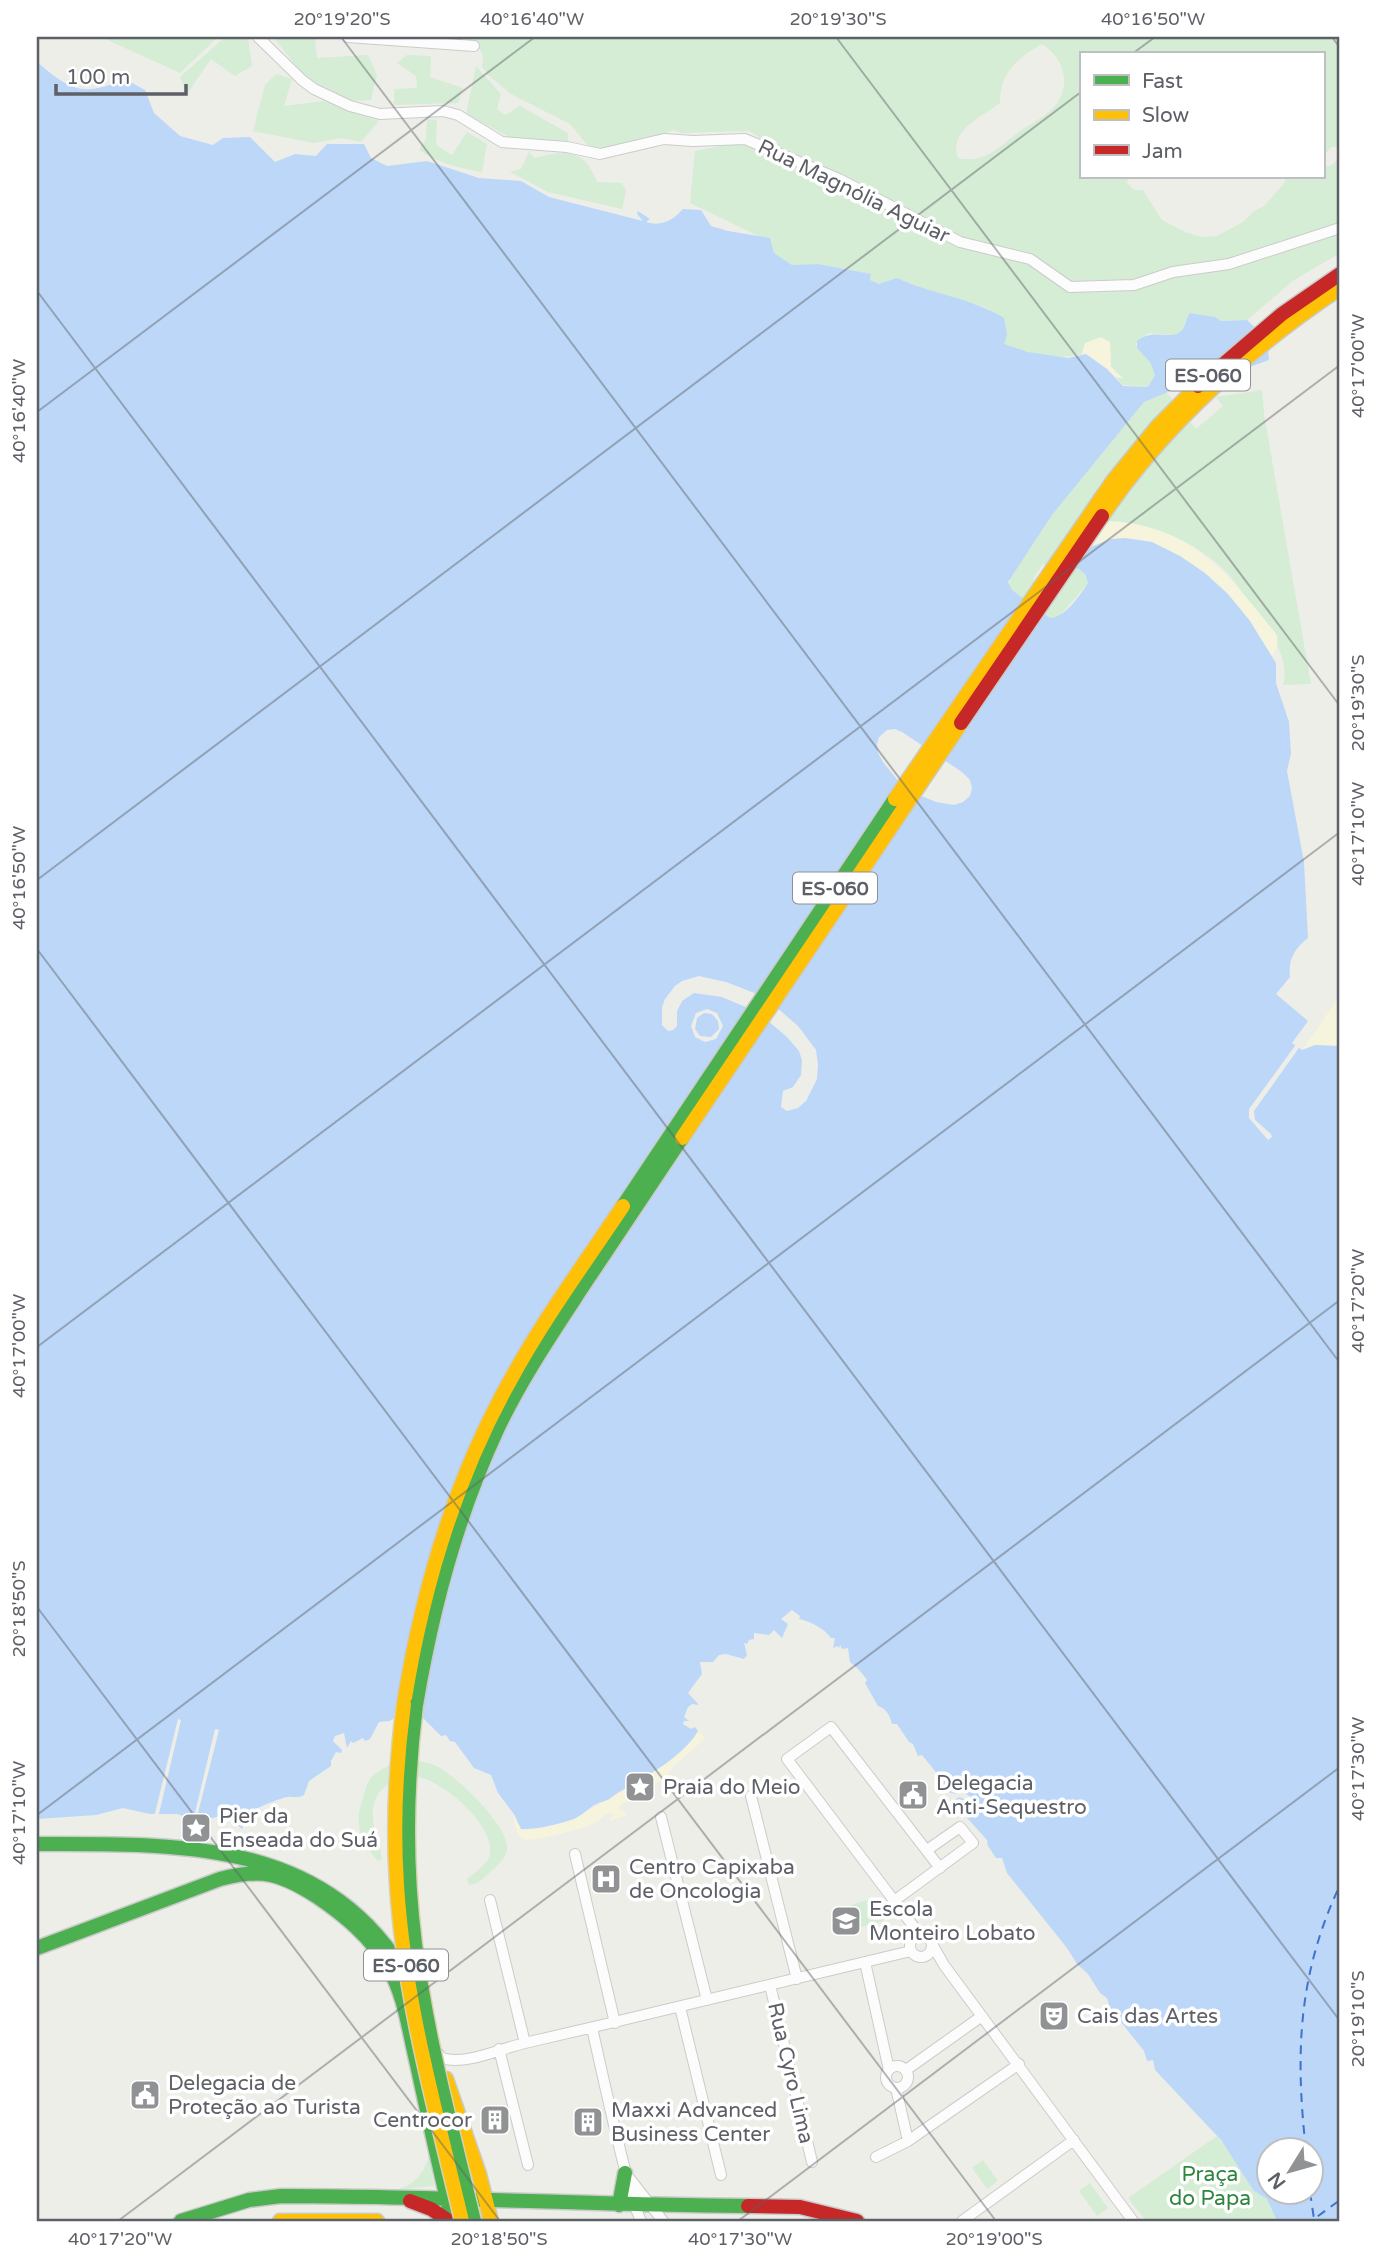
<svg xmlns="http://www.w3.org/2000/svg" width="1377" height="2258" font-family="'Varela Round',sans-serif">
<rect width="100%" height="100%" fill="#eeeee8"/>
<path fill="#d5ecd5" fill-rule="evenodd" d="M 101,37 L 218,37 L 180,73 Z
M 225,37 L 248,37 L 252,66 L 235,76 L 211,59 L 187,94 L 180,77 Z
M 273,37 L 315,37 L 317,58 L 368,55 L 377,75 L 371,100 L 352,101 L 306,78 Z
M 423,37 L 1340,37 L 1340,147 L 1331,147 L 1326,153 L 1323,150 L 1323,54 L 1081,54 L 1081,177 L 1129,177 L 1127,183 L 1134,190 L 1143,190 L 1162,220 L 1185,232 L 1201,237 L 1217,236 L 1243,222 L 1254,211 L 1264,206 L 1282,186 L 1287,177 L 1323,177 L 1323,168 L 1332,165 L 1340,156 L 1340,253 L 1294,280 L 1247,320 L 1221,321 L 1215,317 L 1190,313 L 1181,332 L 1172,335 L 1149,333 L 1135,344 L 1150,362 L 1155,375 L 1148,387 L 1123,385 L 1116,377 L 1123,378 L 1111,367 L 1110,342 L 1085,343 L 1082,354 C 1055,361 1029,353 1003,344 L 989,309 C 959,297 926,292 897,278 L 880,284 L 870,280 L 871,274 L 818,264 L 792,265 L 774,253 L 771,242 L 690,203 L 695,151 L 740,142 L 805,173 C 805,151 787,156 773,147 C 765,141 758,136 749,131 L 680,133 L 674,130 L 608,151 L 589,147 L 570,124 L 511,94 L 488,75 L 482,67 L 483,56 L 478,45 L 466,39 ZM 1042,44 C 1065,59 1073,87 1052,109 C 1043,118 1031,124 1020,131 C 999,146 987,164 958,158 C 948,130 982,117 1000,103 C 999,74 1018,57 1042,44 Z
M 407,55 L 431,56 L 430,77 L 463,88 L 458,103 L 394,105 L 394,89 L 417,88 L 416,76 L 397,63 Z
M 476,66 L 501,94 L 497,109 L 505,115 L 520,106 L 568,133 L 568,141 L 515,140 L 466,114 Z
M 276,74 L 292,79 L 284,106 L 324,101 L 379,121 L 361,142 L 341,138 L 314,143 L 253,131 L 265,85 Z
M 427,119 L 437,120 L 436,145 L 452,155 L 467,132 L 487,144 L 482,172 C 459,168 439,164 419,150 L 426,139 Z
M 529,152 L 535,158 C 566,149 585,149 597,182 L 622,183 L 626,191 L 622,209 L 548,192 L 510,172 L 521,169 Z
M 1262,390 L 1264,414 L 1311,684 L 1283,685 C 1289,660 1276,642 1262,622 C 1252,608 1244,594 1234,581 C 1206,546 1159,525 1115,521 L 1068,560 L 1085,574 L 1088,583 L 1058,618 L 1050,619 L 1012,590 L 1009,586 L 1010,578 L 1052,515 L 1144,402 L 1166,392 L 1196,429 L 1223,406 L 1216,397 ZM 1111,469 L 1134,487 L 1121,504 L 1098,487 ZM 1043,564 L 1067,580 L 1057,595 L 1033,579 Z
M 404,1760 C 414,1761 426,1761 436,1766 C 455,1774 511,1828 507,1850 C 505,1859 498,1865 491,1871 C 484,1878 479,1884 469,1885 L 467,1879 C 473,1874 482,1868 487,1861 C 505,1833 444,1781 418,1777 C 408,1776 397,1779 388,1785 C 383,1788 379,1791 377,1796 C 366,1818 379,1838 382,1859 L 378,1861 C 359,1840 353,1822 364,1795 C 365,1790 367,1783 370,1779 C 377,1769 393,1764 404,1760 Z
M 878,1897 L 884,1921 L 857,1928 L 851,1905 Z
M 1217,2136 L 1238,2164 L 1254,2191 L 1267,2199 L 1277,2221 L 1146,2221 L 1128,2198 Z
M 429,2156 L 434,2186 L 395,2190 C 415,2185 423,2175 429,2156 Z
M 983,2160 L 998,2181 L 987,2189 L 972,2168 Z
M 1090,2183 L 1108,2208 L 1097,2216 L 1079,2191 Z"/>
<path fill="#f7f4dd" d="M 1101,337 L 1110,342 L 1111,367 L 1123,379 C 1110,376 1098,361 1086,354 L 1082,354 L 1085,343 Z
M 1104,521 C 1189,523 1228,573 1276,634 C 1280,641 1276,650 1272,657 C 1245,613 1216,574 1168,550 C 1155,543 1142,538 1127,538 C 1115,538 1101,543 1090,546 Z
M 1340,996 L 1340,1046 L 1315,1045 L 1302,1050 Z
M 698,1731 L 705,1738 L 673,1767 L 666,1777 L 618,1807 L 627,1815 L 609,1821 L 613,1816 L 611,1812 C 603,1815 600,1821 593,1824 C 585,1828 529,1843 523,1839 C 515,1834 514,1821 514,1814 L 521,1829 L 526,1830 L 575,1818 L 643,1780 L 674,1757 L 691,1742 Z"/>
<path fill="#bcd7f8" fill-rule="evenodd" d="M 37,62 C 71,91 83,97 125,79 L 145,90 L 154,113 L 180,136 L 213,145 L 223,138 L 250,137 L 275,162 L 295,154 L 316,156 L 327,144 L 364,144 L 371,158 L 387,166 L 427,161 L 479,178 L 521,181 L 549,197 L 643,221 L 637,214 L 638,211 L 650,219 L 646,222 C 662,227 673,220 683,209 L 701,210 L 711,226 L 728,231 L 770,238 L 774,253 L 792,265 L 818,264 L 871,274 L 870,280 L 879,284 L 897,278 C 931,294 970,297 1004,318 L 1007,335 L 1004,344 L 1028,352 L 1068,358 L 1086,354 L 1107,369 L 1123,386 L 1148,387 L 1155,375 L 1150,362 L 1137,348 L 1137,341 C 1154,328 1167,340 1180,332 C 1186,328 1185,319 1190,313 L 1215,317 L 1221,321 L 1247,320 L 1267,339 L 1269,360 L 1216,379 L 1168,392 L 1144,402 L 1052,515 L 1008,582 L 1012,590 L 1050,618 C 1065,618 1080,595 1088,583 L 1085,574 L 1070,562 L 1081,551 L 1111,539 L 1124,538 L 1152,542 L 1180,556 L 1205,573 L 1228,594 L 1250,621 L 1276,663 L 1276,683 L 1289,722 L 1291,753 L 1287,771 L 1304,862 L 1308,938 C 1294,949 1288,960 1290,977 L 1276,994 L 1308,1021 L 1292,1043 L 1302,1050 L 1315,1045 L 1340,1046 L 1340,2221 L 1277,2221 L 1267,2199 L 1254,2191 L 1221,2140 L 1155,2070 L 1153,2060 L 1147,2061 L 1144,2051 L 1110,2008 L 1107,1998 L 1100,1993 L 1088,1974 L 1077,1964 L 1067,1948 L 1007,1873 L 1002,1858 L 996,1858 L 988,1846 L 987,1840 L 967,1818 L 960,1804 L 956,1806 L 953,1801 L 959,1797 L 969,1801 L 973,1798 L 961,1791 L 956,1794 L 944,1791 L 939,1786 L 944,1782 L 922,1755 L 918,1756 L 913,1744 L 909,1742 L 897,1724 L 892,1724 C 890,1716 886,1708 878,1706 L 865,1683 L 867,1680 C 862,1673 858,1668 850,1662 L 848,1648 L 842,1649 L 840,1645 L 839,1648 L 837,1646 L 833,1648 L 835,1638 L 831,1638 C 825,1629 810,1621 799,1619 L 800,1616 L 792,1610 L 781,1619 L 788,1624 L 782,1638 L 774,1630 L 769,1635 L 754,1633 L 754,1639 L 749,1640 L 747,1644 L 744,1643 L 747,1655 L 744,1659 L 726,1654 L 719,1655 L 713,1662 L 700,1662 L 702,1674 L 688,1693 L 699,1705 L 692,1704 L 688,1707 L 684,1717 L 689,1721 L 684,1721 L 683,1724 L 691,1729 L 695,1727 L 698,1731 C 683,1757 644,1778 619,1792 C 609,1798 613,1799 601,1802 C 591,1805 583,1815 574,1819 C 559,1824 536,1830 521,1829 L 514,1814 L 498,1793 L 491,1775 L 474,1768 L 455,1742 L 450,1741 L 446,1735 L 441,1736 L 423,1718 L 417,1721 L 403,1713 L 390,1721 L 379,1722 L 370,1739 L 365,1741 L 363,1738 L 353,1743 L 351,1741 L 347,1748 L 344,1733 L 335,1736 L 333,1741 L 342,1750 L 341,1753 L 336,1752 L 331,1761 L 331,1766 L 309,1781 L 304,1795 C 297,1799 294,1796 287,1797 C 281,1798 253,1809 249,1813 C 245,1817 245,1824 242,1829 L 225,1815 L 212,1818 L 186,1817 L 177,1814 L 150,1814 L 123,1808 L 96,1815 L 37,1819 ZM 1268,2150 L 1310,2150 L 1310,2192 L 1268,2192 Z"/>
<path fill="#eeeee8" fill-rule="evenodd" d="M 895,729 L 902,732 L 962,772 L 970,780 L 972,788 L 970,796 L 963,802 L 954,805 L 936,802 L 919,795 L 776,1007 L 798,1026 L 816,1050 L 818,1065 L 817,1079 L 806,1101 L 798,1108 L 787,1111 L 781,1107 L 783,1091 L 793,1087 L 801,1075 L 802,1060 L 799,1051 L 787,1037 L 767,1020 L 562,1329 L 523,1390 L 493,1450 L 463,1530 L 440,1613 L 463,1461 L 490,1401 L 748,1008 L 722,997 L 694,993 L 682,1001 L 677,1011 L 677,1026 L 673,1030 L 668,1031 L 662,1025 L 662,1007 L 665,999 L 675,986 L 682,981 L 699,976 L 726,982 L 757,994 L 899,782 L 883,762 L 878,753 L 877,744 L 879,737 L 887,730 Z
M 707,1009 L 717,1013 L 723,1026 L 716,1039 L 705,1042 L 695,1037 L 691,1026 L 696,1013 ZM 704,1013 L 712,1014 L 718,1021 L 719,1029 L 711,1037 L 700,1036 L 695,1029 L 697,1018 Z
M 1297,1043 L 1301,1045 L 1254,1111 L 1255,1120 L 1271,1134 L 1272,1137 L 1268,1140 L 1249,1118 L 1249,1109 Z
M 178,1719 L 181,1720 L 158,1818 L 154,1817 Z
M 215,1729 L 219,1730 L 196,1821 L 193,1821 Z"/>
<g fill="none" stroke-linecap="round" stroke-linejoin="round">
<path stroke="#3e72ce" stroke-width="2" stroke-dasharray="9 7" stroke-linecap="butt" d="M 1306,2150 C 1295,2054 1298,1974 1340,1885
M 1310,2192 L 1314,2219 L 1340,2200"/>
<g stroke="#cbccca" stroke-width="12">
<path id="street" d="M 258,37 L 302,80 L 314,89 L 350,106 L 380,114 L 443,111 L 458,115 L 502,142 L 567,147 L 600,154 L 664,139 L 693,141 L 745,139 L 839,179 L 960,242 L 1030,259 L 1070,287 L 1134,285 L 1173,272 L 1229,264 L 1340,228
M 348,37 L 474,46
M 751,1796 L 797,1979
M 661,1817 L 707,2000
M 575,1854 L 615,2023
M 490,1900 L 525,2043
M 894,1901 L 973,1843 L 960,1827 L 927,1850
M 920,1935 L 787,1759 L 831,1727 L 940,1868
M910 1946a11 11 0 1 1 22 0a11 11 0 1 1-22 0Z
M 932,1944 L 944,1965 L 1133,2221
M 865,1962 L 889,2070
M 770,1985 L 812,2162
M 680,2007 L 721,2175
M 592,2028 C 604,2081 615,2133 629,2185 C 633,2198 635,2209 641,2221
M 499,2049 L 528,2165
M 436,2051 L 442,2058 C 465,2066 502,2048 525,2043 C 654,2013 783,1982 911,1951
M886 2077a11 11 0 1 1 22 0a11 11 0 1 1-22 0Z
M 906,2070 L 982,2016
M 896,2088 L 908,2141
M 876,2157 L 908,2141 L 1019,2064
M 630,2179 L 663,2221
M 962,2221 L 1074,2140"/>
</g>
<g stroke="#c9cac9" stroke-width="17">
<path id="fast" d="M 623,1206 L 895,799
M 416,1705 C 432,1610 456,1518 497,1430 C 522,1377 555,1329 587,1280 C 619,1233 650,1185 682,1138
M 37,1844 C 179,1844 327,1838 408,1979
M 37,1948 L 220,1879 C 261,1868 280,1873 316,1896 C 344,1915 371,1937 388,1967 C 405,1995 409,2032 417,2064 C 428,2116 440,2169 452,2221
M 619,2205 L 625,2173
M 181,2221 L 249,2200 L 281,2196 C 437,2196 593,2205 748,2206"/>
</g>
<g stroke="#c9cac9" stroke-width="17">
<path id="slow" d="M 1102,516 C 1164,424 1249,349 1340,288
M 895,799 L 1113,481 L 1158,426 L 1198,386
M 682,1138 L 961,723
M 404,1704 C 422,1591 454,1481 510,1381 C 543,1320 585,1263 623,1206
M 446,2079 L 479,2174 L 491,2221
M 280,2221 L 377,2221"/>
</g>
<g stroke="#c9cac9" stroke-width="17">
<path id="jam" d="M 1198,386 L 1282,314 L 1340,274
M 961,723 L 1102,516
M 410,2201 L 431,2209 L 449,2221
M 748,2206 L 800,2207 L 857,2221"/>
</g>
<use href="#street" stroke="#fcfcfc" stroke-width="10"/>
<use href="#fast" stroke="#4caf50" stroke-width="14"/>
<use href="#slow" stroke="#ffc107" stroke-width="14"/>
<use href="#jam" stroke="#c62828" stroke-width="14"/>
<g stroke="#d7d2b4" stroke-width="17" stroke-linecap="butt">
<path id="fast-bridge" d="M 416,1705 C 406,1785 405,1865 415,1944 C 427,2038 452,2129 474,2221"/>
</g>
<g stroke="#d7d2b4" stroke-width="17" stroke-linecap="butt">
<path id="slow-bridge" d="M 404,1704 C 396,1764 393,1824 397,1885 C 404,1999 436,2111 462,2221"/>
</g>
<use href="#fast-bridge" stroke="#4caf50" stroke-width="14"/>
<use href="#slow-bridge" stroke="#ffc107" stroke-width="14"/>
</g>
<path fill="none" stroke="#5d6067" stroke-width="2" stroke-opacity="0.45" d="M 341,37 L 1340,1363M 836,37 L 1340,706M 1332,37 L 1340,48M 1132,54 L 1155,37M 37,291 L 1340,2021M 37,412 L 535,37M 37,880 L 1081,92M 37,949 L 996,2221M 37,1347 L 1340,365M 37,1607 L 500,2221M 37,1815 L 1340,832M 118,2221 L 1340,1300M 738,2221 L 1340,1767"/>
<defs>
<g id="sight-square" transform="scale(1.575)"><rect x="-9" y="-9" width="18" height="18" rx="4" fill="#909294" stroke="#fff"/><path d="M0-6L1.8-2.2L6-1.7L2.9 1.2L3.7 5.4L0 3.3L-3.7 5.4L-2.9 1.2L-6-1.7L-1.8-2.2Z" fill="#fff"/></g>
<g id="civic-square" transform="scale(1.575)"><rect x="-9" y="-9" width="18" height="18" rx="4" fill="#909294" stroke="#fff"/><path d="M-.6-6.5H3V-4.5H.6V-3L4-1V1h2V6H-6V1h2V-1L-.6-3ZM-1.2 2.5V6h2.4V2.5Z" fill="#fff"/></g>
<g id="hospital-square" transform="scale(1.575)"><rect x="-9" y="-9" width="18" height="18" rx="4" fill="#909294" stroke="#fff"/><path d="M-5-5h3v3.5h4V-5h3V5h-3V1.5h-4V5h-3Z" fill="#fff"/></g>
<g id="school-square" transform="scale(1.575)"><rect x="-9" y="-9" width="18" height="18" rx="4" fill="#909294" stroke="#fff"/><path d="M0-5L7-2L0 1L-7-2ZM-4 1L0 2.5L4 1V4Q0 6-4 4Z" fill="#fff"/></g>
<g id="theatre-square" transform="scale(1.575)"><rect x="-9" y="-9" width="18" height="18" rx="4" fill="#909294" stroke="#fff"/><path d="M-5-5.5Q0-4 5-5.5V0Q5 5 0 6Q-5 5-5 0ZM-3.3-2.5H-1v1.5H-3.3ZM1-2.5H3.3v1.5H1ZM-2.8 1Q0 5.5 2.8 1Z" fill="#fff"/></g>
<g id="building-square" transform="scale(1.575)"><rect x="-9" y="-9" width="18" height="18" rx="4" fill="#909294" stroke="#fff"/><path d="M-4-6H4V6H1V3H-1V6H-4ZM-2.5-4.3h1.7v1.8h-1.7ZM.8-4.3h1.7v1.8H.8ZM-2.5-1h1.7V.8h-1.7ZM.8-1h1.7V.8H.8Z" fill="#fff"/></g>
</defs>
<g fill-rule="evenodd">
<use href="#sight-square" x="640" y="1787"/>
<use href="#civic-square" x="913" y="1795"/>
<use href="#sight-square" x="196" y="1828"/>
<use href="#hospital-square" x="606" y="1879"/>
<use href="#school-square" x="846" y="1921"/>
<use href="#theatre-square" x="1054" y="2016"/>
<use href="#civic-square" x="145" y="2095"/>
<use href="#building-square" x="495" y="2120"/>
<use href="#building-square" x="588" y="2122"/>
</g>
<g text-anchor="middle" stroke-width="7" stroke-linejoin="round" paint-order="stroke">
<g fill="#fff" stroke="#8e9095" stroke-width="2">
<rect x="1166" y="359.5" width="84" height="31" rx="5"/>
<rect x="793" y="872.5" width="84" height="31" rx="5"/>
<rect x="364" y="1949.5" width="84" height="31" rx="5"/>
</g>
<g font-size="19" font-weight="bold" fill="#5d6067">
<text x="1208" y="382">ES-060</text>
<text x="835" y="895">ES-060</text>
<text x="406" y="1972">ES-060</text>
</g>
<g font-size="21" fill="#5d6067" stroke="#fff">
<text transform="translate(854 191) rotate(26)" y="7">Rua Magnólia Aguiar</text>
<text transform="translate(791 2073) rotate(77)" y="7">Rua Cyro Lima</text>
</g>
<g font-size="21" fill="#5d6067" stroke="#fff" text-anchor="start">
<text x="936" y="1790">Delegacia<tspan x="936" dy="24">Anti-Sequestro</tspan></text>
<text x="663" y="1794">Praia do Meio</text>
<text x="219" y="1823">Pier da<tspan x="219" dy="24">Enseada do Suá</tspan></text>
<text x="629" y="1874">Centro Capixaba<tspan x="629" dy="24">de Oncologia</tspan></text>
<text x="869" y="1916">Escola<tspan x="869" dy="24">Monteiro Lobato</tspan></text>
<text x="1077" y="2023">Cais das Artes</text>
<text x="168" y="2090">Delegacia de<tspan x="168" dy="24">Proteção ao Turista</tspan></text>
<text x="611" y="2117">Maxxi Advanced<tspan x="611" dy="24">Business Center</tspan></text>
<text x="472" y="2127" text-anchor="end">Centrocor</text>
</g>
<g font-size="21" fill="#2e853d" stroke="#fff">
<text x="1210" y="2181">Praça<tspan x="1210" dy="24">do Papa</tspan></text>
</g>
</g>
<rect width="1377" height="2258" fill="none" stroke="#ffffff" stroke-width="77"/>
<rect x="1080" y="52" width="245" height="126" fill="#ffffff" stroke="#bebfc2" stroke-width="2"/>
<rect x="1094" y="75" width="35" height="10" fill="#4caf50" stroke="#bebfc2" stroke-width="2"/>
<text x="1142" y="88" font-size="21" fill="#5d6067">Fast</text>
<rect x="1094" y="110" width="35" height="10" fill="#ffc107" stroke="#bebfc2" stroke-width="2"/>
<text x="1142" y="122" font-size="21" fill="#5d6067">Slow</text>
<rect x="1094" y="145" width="35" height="10" fill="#c62828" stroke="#bebfc2" stroke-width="2"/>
<text x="1142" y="158" font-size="21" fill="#5d6067">Jam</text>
<g transform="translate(1290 2171) rotate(233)"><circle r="33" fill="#ffffff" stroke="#bebfc2" stroke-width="2"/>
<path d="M0-5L12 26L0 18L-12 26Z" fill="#909294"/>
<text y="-10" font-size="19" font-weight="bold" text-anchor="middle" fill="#5d6067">N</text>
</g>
<path d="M56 84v10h130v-10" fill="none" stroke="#5d6067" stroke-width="3.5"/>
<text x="66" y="84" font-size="21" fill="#5d6067" stroke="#ffffff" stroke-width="5" paint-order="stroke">100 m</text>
<rect x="38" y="38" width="1300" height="2182" fill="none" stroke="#5d6067" stroke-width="2.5"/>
<g font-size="18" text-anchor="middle" fill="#5d6067">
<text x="342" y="25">20°19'20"S</text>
<text x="532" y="25">40°16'40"W</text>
<text x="838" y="25">20°19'30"S</text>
<text x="1153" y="25">40°16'50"W</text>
<text transform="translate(1358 366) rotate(-90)" y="6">40°17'00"W</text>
<text transform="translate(19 411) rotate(-90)" y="6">40°16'40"W</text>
<text transform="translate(1358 703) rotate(-90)" y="6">20°19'30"S</text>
<text transform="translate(1358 834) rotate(-90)" y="6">40°17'10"W</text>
<text transform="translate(19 878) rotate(-90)" y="6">40°16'50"W</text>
<text transform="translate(1358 1301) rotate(-90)" y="6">40°17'20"W</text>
<text transform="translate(19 1346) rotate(-90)" y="6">40°17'00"W</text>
<text transform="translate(19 1609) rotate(-90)" y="6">20°18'50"S</text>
<text transform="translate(1358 1769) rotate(-90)" y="6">40°17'30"W</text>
<text transform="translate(19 1813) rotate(-90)" y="6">40°17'10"W</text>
<text transform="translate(1358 2019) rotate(-90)" y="6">20°19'10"S</text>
<text x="120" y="2245">40°17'20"W</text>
<text x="499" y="2245">20°18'50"S</text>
<text x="740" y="2245">40°17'30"W</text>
<text x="994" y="2245">20°19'00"S</text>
</g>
</svg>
